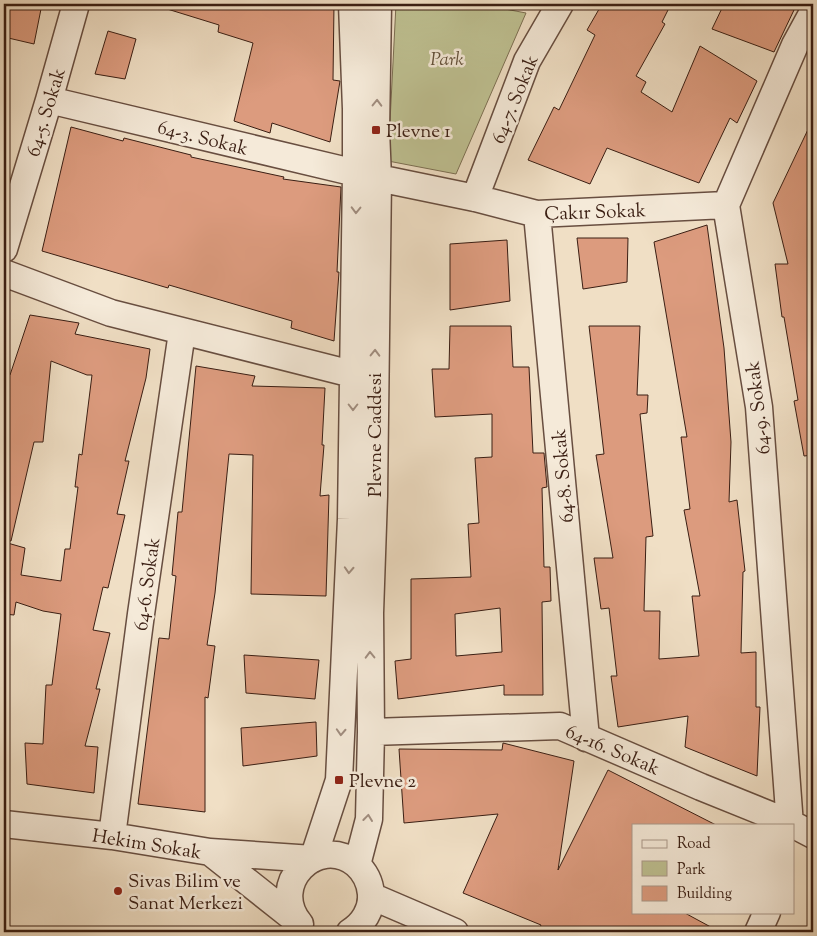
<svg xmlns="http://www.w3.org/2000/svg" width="817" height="936" font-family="'Sorts Mill Goudy',serif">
<rect width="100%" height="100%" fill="#f0dfc5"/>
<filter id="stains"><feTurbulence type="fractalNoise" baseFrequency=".004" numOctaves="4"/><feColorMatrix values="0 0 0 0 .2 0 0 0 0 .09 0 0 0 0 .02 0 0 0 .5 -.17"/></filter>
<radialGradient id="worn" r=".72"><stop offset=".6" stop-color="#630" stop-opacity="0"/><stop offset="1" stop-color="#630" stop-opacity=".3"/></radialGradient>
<path fill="#bec091" stroke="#7c6f52" d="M 396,4 L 479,4 L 526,13 L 456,174 L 388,161 Z"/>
<path fill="#dc9b7e" stroke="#3a1e13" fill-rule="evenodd" d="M 4,4 L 23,4 L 41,9 L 34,44 L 4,37 Z
M 164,4 L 334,4 L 333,80 L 340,81 L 330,142 L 272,123 L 270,133 L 234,121 L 253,43 L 218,32 L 219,25 L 164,8 Z
M 602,4 L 671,4 L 662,22 L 665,24 L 636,76 L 646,82 L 641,92 L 672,112 L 700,46 L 757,81 L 737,123 L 730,118 L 699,183 L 607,148 L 590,184 L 528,160 L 554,107 L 559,110 L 595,35 L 587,30 Z
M 724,4 L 783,4 L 794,10 L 774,52 L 712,29 Z
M 108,31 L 136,39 L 125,79 L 95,74 Z
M 813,119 L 813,455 L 804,456 L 794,401 L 798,400 L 784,317 L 782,317 L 775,264 L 788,264 L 773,203 Z
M 71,127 L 123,141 L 124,138 L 191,155 L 191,157 L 284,177 L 283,179 L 341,187 L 337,272 L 339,272 L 334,341 L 291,328 L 292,321 L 169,285 L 168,288 L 42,251 Z
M 707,225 L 724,348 L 731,442 L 729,502 L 737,500 L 745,571 L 743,572 L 741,653 L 756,652 L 756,707 L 760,707 L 757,776 L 685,747 L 688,716 L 618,727 L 611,676 L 617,676 L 609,608 L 601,609 L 594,558 L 613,558 L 596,455 L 604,454 L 589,326 L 640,326 L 637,395 L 648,395 L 647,413 L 640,414 L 653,536 L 646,537 L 644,611 L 660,611 L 659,659 L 699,656 L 692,596 L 700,596 L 684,510 L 690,509 L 681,437 L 687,437 L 654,242 Z
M 577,238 L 628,238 L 627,282 L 583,289 Z
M 507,240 L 510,301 L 450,310 L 450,244 Z
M 30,315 L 79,323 L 75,334 L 150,349 L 146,378 L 125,461 L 129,461 L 117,514 L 125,515 L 108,588 L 103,587 L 93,630 L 110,633 L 96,689 L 100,689 L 85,746 L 98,747 L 94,793 L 27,784 L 25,743 L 43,744 L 46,685 L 52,685 L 61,614 L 43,611 L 16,602 L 14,615 L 4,614 L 4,542 L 25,548 L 21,575 L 61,581 L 65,549 L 70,549 L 78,487 L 75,487 L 79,454 L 82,455 L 92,375 L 87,375 L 51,361 L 43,442 L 34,442 L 11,541 L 4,540 L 4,374 L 10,375 Z
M 450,326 L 511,326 L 513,367 L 529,367 L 533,453 L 544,453 L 547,487 L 542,488 L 544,567 L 550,567 L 551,601 L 542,602 L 543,695 L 504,695 L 504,685 L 398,699 L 395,661 L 411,659 L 411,579 L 471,577 L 468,524 L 479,523 L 475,458 L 492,457 L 492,414 L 435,417 L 432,369 L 449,369 ZM 500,608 L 502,652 L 456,656 L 455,614 Z
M 196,366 L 255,376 L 252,386 L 325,388 L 322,445 L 324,445 L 320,496 L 329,495 L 326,596 L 251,594 L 253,455 L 229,454 L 215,593 L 207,645 L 215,646 L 208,698 L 205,697 L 205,812 L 138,804 L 159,638 L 169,639 L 176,576 L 172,575 L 178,512 L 182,512 Z
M 244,655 L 319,660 L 315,699 L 246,693 Z
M 316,722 L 317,756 L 243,766 L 241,728 Z
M 503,743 L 574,761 L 558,870 L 608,770 L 716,825 L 633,825 L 633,912 L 683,912 L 720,932 L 538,932 L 541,925 L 463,893 L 498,814 L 404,823 L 399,749 L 502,750 Z"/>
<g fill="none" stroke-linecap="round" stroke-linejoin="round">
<g stroke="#684e40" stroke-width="29">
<path id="minor" d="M 49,100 L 356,173
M 378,178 L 475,198 L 537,214 L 726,205
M 475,198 L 527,61 L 560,4
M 537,214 L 586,738
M 4,249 L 49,100 L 76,4
M 4,273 L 111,313 L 352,374
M 371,732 L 560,726 L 701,787 L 790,823 L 813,835
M 4,824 L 112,836 L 210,852 L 297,921
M 790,825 L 759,407 L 726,205 L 795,45 L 813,12
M 112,836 L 141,614 L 182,332
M 210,852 L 313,859
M 313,859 L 339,780 L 351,519 L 356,173 L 356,109 L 352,4
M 357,865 L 369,819 L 371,732 L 370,613 L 374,496 L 378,178 L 376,130 L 378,4
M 371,896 L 455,932
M 300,924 C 267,885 317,833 356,864 C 365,872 370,882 371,894 C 372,910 363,924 350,932
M 758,932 L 767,912"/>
</g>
<use href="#minor" stroke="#f5ead9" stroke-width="26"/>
</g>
<defs><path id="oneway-chevron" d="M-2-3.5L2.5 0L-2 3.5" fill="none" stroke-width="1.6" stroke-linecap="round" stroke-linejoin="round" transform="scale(1.25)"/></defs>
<g stroke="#a18e80">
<use href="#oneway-chevron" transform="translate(377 103) rotate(-89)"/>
<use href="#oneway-chevron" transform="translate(356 210) rotate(91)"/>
<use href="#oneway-chevron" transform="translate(375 353) rotate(-89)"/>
<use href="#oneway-chevron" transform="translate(353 407) rotate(90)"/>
<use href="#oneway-chevron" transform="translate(349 570) rotate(93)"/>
<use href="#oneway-chevron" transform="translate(370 655) rotate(-91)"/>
<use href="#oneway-chevron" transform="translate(341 732) rotate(93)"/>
<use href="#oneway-chevron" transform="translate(368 818) rotate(-83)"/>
</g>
<g fill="#8f2418" stroke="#f5ead9" stroke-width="2">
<rect x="371" y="125" width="10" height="10" rx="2.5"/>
<rect x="334" y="775" width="10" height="10" rx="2.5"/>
<circle cx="118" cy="891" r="5"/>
</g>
<g text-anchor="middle" stroke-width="5" stroke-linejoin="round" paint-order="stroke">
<g font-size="19" font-style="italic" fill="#624f39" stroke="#f5ead9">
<text x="447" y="65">Park</text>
</g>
<g font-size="19" fill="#3a1e13" stroke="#f5ead9">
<text transform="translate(514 99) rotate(-68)" y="7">64-7. Sokak</text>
<text transform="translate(45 112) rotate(-73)" y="7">64-5. Sokak</text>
<text transform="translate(203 137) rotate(14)" y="7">64-3. Sokak</text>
<text transform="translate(595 211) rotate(-2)" y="7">Çakır Sokak</text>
<text transform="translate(757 408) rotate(-97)" y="7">64-9. Sokak</text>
<text transform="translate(374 435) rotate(-90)" y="7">Plevne Caddesi</text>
<text transform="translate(562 476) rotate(-95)" y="7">64-8. Sokak</text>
<text transform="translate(146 584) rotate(-82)" y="7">64-6. Sokak</text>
<text transform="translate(613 749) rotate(23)" y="7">64-16. Sokak</text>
<text transform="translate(147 843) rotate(9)" y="7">Hekim Sokak</text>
</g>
<g font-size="19" fill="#3a1e13" stroke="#f5ead9" text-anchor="start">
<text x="386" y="137">Plevne 1</text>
<text x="349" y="787">Plevne 2</text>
<text x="128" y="887">Sivas Bilim ve<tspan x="128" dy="22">Sanat Merkezi</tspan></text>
</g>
</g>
<rect width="817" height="936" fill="none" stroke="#f0dfc5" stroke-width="20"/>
<rect x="5" y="5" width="807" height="926" fill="none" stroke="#3a1e13" stroke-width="2.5"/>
<rect x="10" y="10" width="797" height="916" fill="none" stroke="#3a1e13"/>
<rect x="632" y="824" width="162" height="90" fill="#f5ead9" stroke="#aa988a"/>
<rect x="642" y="840" width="25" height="8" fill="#f5ead9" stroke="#aa988a"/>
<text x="677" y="848" font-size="15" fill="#3a1e13">Road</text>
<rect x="642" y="861" width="25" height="15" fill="#bec091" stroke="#aa988a"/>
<text x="677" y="874" font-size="15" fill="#3a1e13">Park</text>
<rect x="642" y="886" width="25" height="15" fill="#dc9b7e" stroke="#aa988a"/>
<text x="677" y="898" font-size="15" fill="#3a1e13">Building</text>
<rect width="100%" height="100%" filter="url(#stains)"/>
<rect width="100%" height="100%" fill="url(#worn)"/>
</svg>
